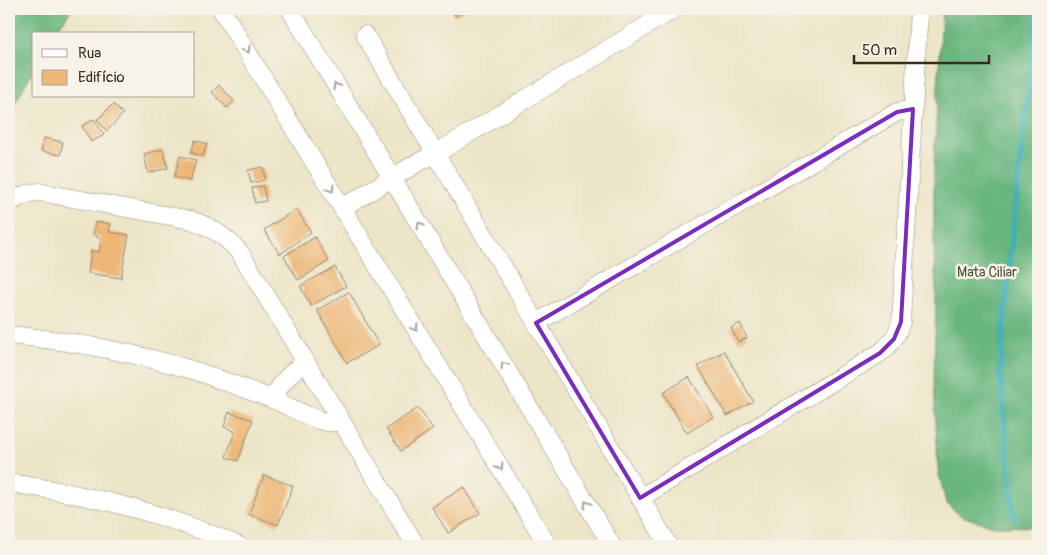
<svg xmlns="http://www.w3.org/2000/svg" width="1047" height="555" font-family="Pangolin,sans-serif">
<rect width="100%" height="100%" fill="#f7f3e8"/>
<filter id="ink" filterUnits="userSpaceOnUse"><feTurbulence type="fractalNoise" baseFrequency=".02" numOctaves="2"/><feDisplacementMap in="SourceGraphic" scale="10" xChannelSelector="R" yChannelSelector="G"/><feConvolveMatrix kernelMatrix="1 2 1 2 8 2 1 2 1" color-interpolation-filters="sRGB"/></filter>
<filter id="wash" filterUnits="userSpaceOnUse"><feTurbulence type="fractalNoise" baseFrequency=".0096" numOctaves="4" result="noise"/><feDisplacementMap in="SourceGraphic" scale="20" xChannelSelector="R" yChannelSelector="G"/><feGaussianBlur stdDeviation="1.12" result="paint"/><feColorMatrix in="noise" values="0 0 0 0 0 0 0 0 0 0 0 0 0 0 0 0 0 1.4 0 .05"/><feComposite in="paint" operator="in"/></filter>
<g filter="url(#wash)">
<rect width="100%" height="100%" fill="#ece5c7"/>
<path fill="#67b57e" stroke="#51704e" d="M 9,9 L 72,9 L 54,34 L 34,34 L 34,69 L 9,114 Z
M 942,9 L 1038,9 L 1038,527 L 993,526 L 961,516 L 946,503 L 938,470 L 934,379 L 936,295 L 934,248 L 934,164 Z"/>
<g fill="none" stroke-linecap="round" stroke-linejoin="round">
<path stroke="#40b0ba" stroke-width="5.5" d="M 1014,518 L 1000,372 L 1005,310 L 1020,162 L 1038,12"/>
</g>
<g id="blocks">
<path fill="#edb777" d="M 451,9 L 468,9 L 455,16 Z
M 219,85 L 234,101 L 227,108 L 212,92 Z
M 113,104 L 123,114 L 107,131 L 97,120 Z
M 94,119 L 104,135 L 91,142 L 82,126 Z
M 44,138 L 63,142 L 60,155 L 41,151 Z
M 195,140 L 207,144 L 203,156 L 191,153 Z
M 163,149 L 168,168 L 148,173 L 144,154 Z
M 180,156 L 196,160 L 190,181 L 174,177 Z
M 263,167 L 265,180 L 251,183 L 248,170 Z
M 263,186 L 266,201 L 255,203 L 252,188 Z
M 296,209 L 311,232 L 280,254 L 264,230 Z
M 95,222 L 111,224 L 109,232 L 129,235 L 121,278 L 88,273 L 91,251 L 99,252 L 101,238 L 93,234 Z
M 315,237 L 329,261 L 298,280 L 284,256 Z
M 335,267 L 346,286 L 311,306 L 300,286 Z
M 349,292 L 379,345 L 347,363 L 317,310 Z
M 740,323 L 747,338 L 738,342 L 731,328 Z
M 724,351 L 753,401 L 727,416 L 698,366 Z
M 689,377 L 713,417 L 687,433 L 663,393 Z
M 418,408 L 433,429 L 401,451 L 386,429 Z
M 229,412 L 253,420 L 238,461 L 226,457 L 235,431 L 224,427 Z
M 264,475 L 293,486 L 278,525 L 249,514 Z
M 464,487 L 480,513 L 448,533 L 432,507 Z"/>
</g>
</g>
<g filter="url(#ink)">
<use href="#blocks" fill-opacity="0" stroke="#948872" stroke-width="1"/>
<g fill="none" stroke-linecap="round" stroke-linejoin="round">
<g stroke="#948872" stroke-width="19">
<path id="minor" d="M 221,9 L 548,546
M 290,9 L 392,178 L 612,546
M 365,35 L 669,546
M 9,204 C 18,196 27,193 39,192 L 191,220 C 212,227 227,237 241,254 L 416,546
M 342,208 L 415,164 L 435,154 L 674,9
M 536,323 L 897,112 L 913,109
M 9,335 C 73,341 137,353 199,372 C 224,381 249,390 274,400 C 289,406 307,417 322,421 C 328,423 335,422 341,422
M 272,399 C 280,385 292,370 306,362
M 9,483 C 87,494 166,513 239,546
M 640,498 L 880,353 C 891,345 897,336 901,322 L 919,9"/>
</g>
<use href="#minor" stroke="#fff" stroke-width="18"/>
</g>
<defs><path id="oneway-chevron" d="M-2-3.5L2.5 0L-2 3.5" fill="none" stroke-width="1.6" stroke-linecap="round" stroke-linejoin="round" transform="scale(1.25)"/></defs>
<g stroke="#a79f9a">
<use href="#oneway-chevron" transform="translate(247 50) rotate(59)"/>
<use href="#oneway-chevron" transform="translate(336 86) rotate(-121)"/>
<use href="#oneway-chevron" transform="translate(331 189) rotate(59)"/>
<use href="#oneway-chevron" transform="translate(420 225) rotate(-121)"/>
<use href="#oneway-chevron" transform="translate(415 328) rotate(59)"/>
<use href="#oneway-chevron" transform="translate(504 365) rotate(-121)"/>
<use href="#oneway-chevron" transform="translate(500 467) rotate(59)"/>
<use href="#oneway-chevron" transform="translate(587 504) rotate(-121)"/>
</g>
</g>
<path fill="none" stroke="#7b2cbf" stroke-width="4" stroke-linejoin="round" d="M 913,109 L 901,322 L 894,339 L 880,353 L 640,498 L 536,323 L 897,112 Z"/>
<g text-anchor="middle" stroke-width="5" stroke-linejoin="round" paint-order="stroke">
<g font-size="14" fill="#4c543c" stroke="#f7f3e8">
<text x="987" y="277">Mata Ciliar</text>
</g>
</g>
<rect width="1047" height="555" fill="none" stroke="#f7f3e8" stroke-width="30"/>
<rect x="32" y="32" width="162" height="65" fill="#f7f3e8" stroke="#aca397"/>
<rect x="42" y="49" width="25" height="8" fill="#ffffff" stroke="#aca397"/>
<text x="78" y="58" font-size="15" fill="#3b2a1e">Rua</text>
<rect x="42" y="70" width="25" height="15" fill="#edb777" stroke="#aca397"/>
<text x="78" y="82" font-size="15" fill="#3b2a1e">Edifício</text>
<path d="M854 55v8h135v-8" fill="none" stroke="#3b2a1e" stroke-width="2.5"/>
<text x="862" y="55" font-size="15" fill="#3b2a1e" stroke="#f7f3e8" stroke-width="4" paint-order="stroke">50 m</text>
</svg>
